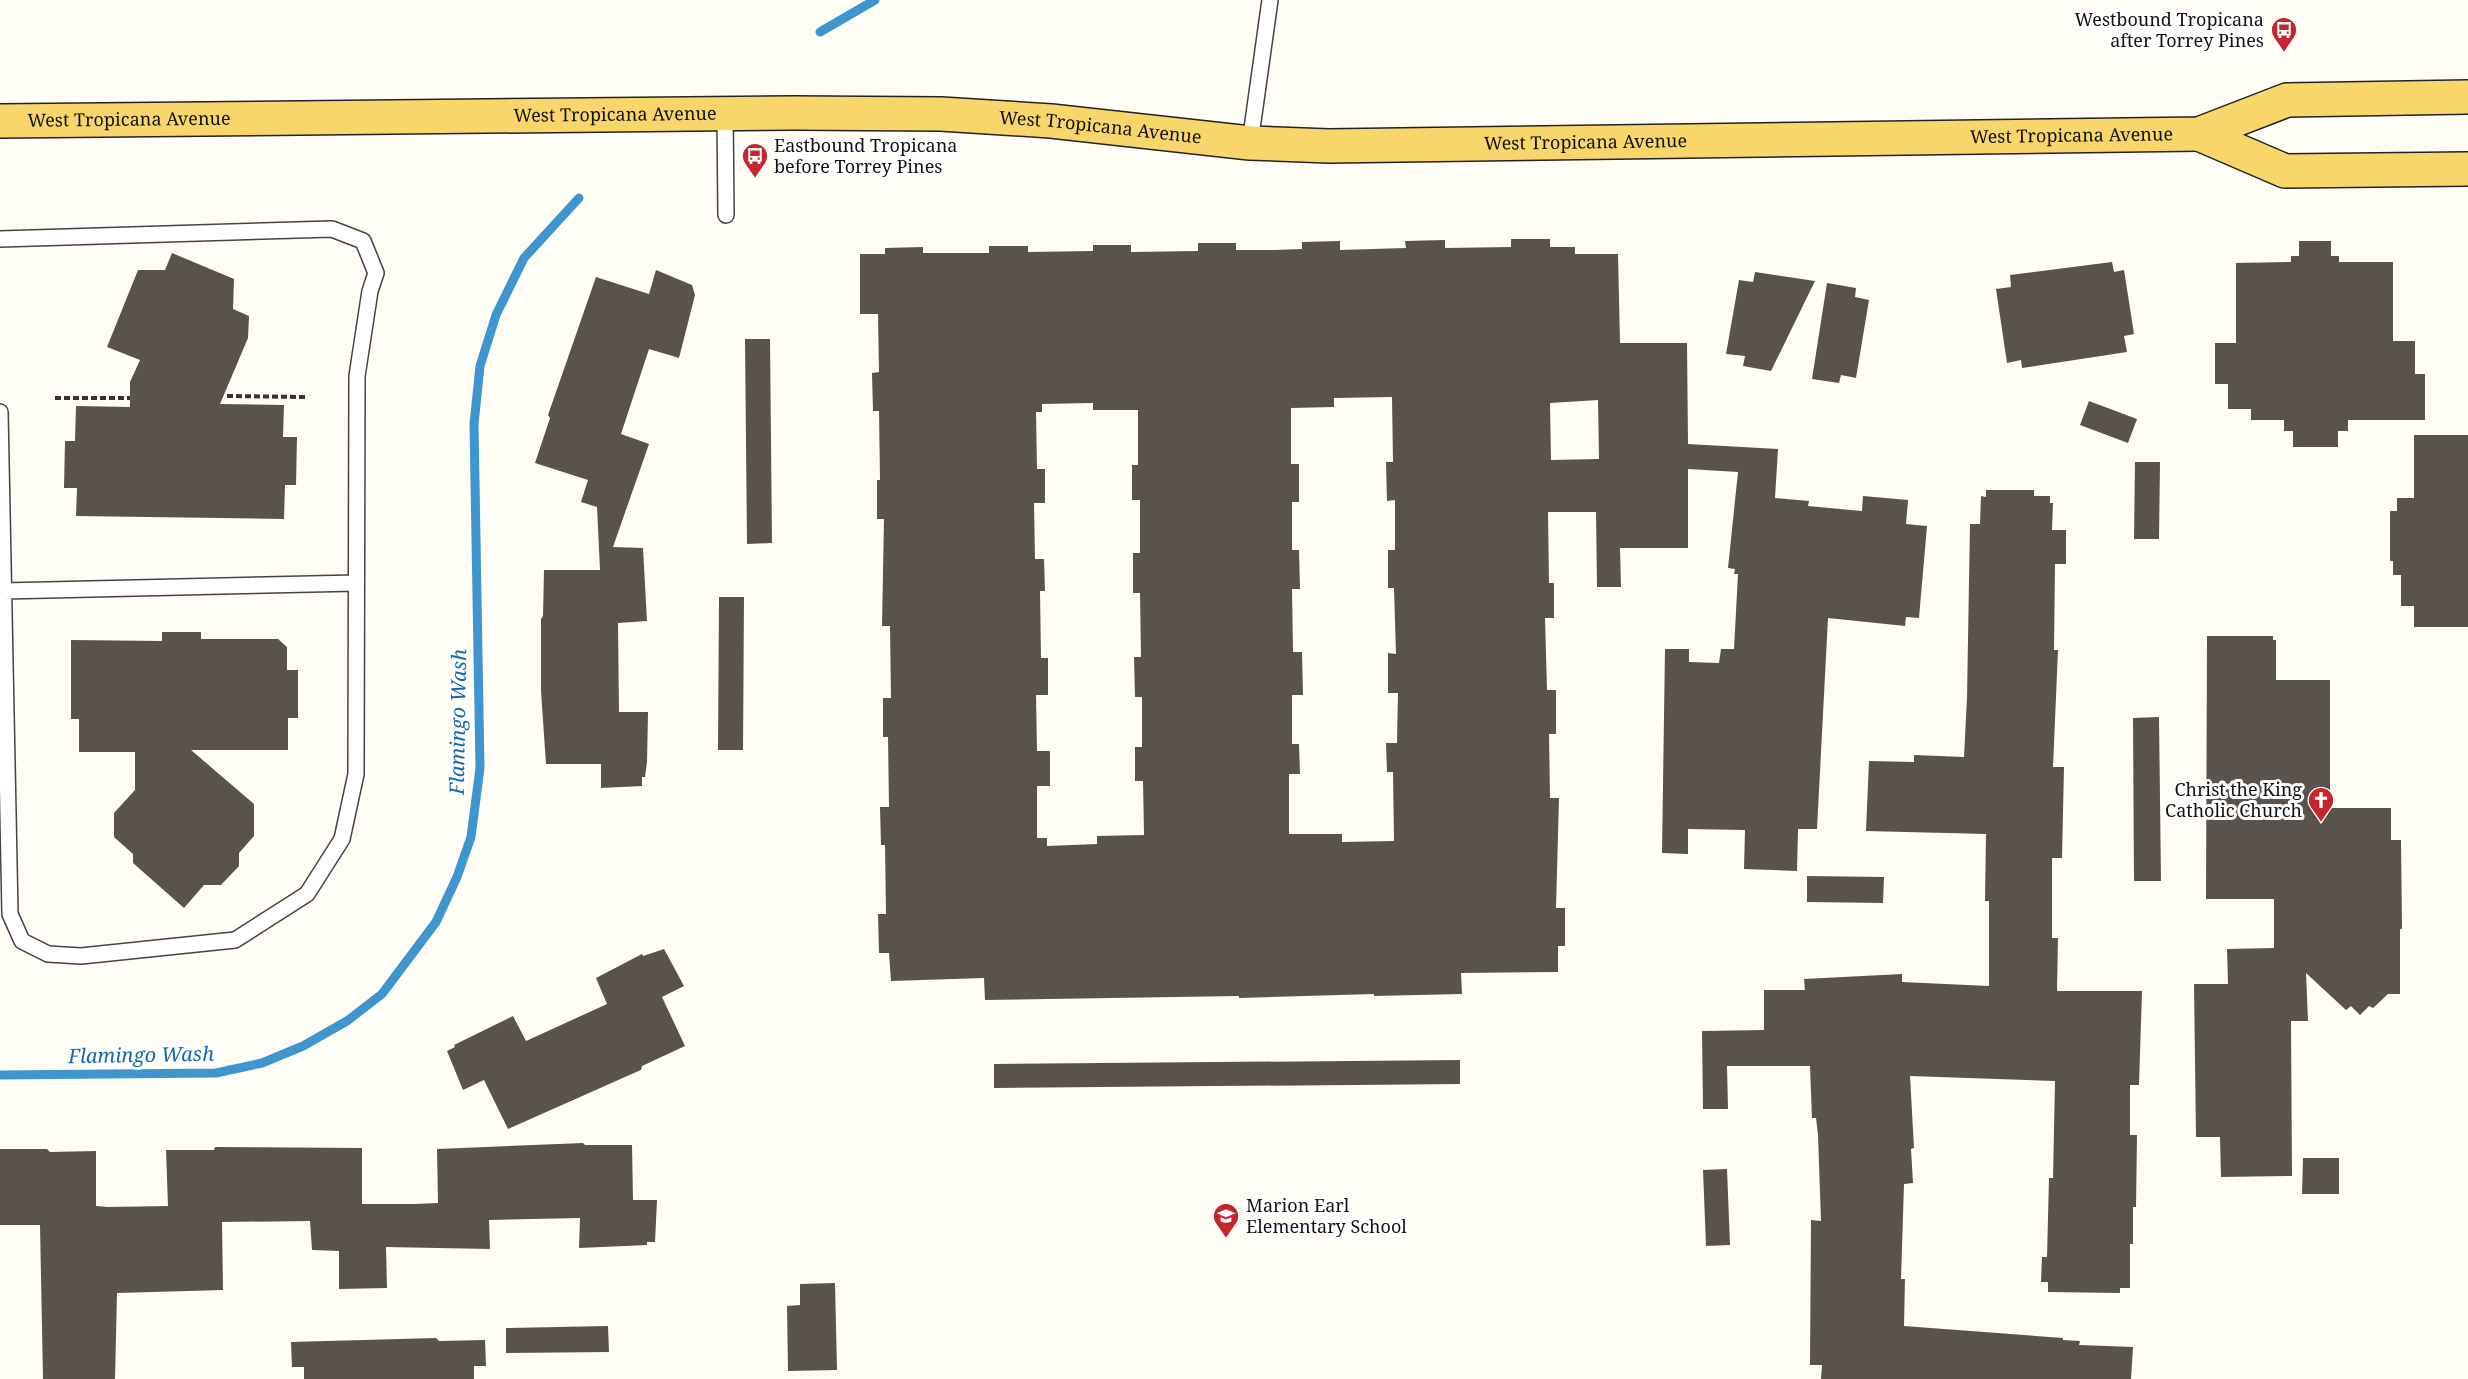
<svg xmlns="http://www.w3.org/2000/svg" width="2468" height="1379" font-family="'Noto Serif',serif">
<rect width="100%" height="100%" fill="#fffdf5"/>
<g fill="none" stroke-linecap="round" stroke-linejoin="round">
<path stroke="#3f96cf" stroke-width="9" d="M 820,32 L 875,0
M 0,1075 L 216,1073 L 262,1063 L 303,1046 L 347,1021 L 382,994 L 436,922 L 457,877 L 471,837 L 480,768 L 474,424 L 480,366 L 496,315 L 524,258 L 579,198"/>
</g>
<path fill="#5a524d" fill-rule="evenodd" d="M 1511,239 L 1550,239 L 1550,247 L 1575,247 L 1575,254 L 1618,254 L 1620,343 L 1687,343 L 1688,444 L 1778,449 L 1775,498 L 1809,501 L 1808,506 L 1862,511 L 1863,496 L 1908,500 L 1906,524 L 1927,526 L 1919,618 L 1906,617 L 1905,626 L 1828,618 L 1817,829 L 1798,829 L 1797,871 L 1744,869 L 1745,830 L 1688,829 L 1688,854 L 1662,853 L 1665,649 L 1689,649 L 1689,662 L 1719,663 L 1721,649 L 1734,649 L 1738,574 L 1734,574 L 1735,569 L 1728,568 L 1738,472 L 1688,469 L 1688,548 L 1620,548 L 1621,587 L 1597,587 L 1596,512 L 1548,512 L 1549,583 L 1554,583 L 1554,618 L 1545,618 L 1547,690 L 1556,690 L 1556,734 L 1549,734 L 1550,798 L 1559,798 L 1556,908 L 1565,908 L 1565,946 L 1558,946 L 1558,972 L 1461,973 L 1462,994 L 1374,996 L 1374,994 L 1239,998 L 1239,996 L 985,1000 L 984,978 L 891,981 L 889,953 L 879,953 L 878,914 L 886,914 L 885,845 L 881,845 L 880,807 L 889,807 L 888,737 L 883,737 L 883,698 L 891,698 L 890,626 L 882,626 L 884,519 L 877,519 L 877,480 L 880,480 L 879,411 L 873,411 L 872,373 L 879,372 L 878,314 L 860,314 L 860,254 L 885,254 L 885,248 L 923,247 L 923,253 L 989,253 L 989,246 L 1028,246 L 1028,252 L 1093,251 L 1093,245 L 1131,245 L 1131,252 L 1198,251 L 1198,243 L 1236,243 L 1236,250 L 1274,250 L 1302,249 L 1302,242 L 1340,241 L 1340,250 L 1406,248 L 1405,241 L 1445,240 L 1445,248 L 1511,247 ZM 1392,397 L 1393,462 L 1386,462 L 1387,501 L 1395,500 L 1395,550 L 1388,550 L 1388,588 L 1394,588 L 1396,654 L 1388,653 L 1388,693 L 1398,693 L 1397,743 L 1386,743 L 1387,772 L 1393,772 L 1394,841 L 1342,842 L 1342,834 L 1289,834 L 1289,774 L 1300,774 L 1299,744 L 1292,744 L 1292,695 L 1303,695 L 1302,652 L 1293,652 L 1292,589 L 1300,589 L 1299,550 L 1292,550 L 1292,502 L 1299,502 L 1299,464 L 1291,464 L 1291,408 L 1334,407 L 1334,398 ZM 1598,400 L 1599,459 L 1551,460 L 1550,403 ZM 1093,403 L 1093,410 L 1138,410 L 1138,465 L 1132,465 L 1132,500 L 1140,500 L 1140,553 L 1133,553 L 1133,593 L 1140,593 L 1141,657 L 1134,657 L 1135,697 L 1142,697 L 1142,747 L 1135,747 L 1135,781 L 1143,781 L 1144,835 L 1097,836 L 1097,844 L 1047,846 L 1047,838 L 1037,838 L 1037,786 L 1050,786 L 1050,751 L 1037,751 L 1036,695 L 1048,695 L 1048,658 L 1041,658 L 1040,591 L 1045,591 L 1044,559 L 1035,559 L 1034,503 L 1045,503 L 1045,469 L 1037,469 L 1036,412 L 1042,412 L 1042,404 Z
M 2299,241 L 2331,241 L 2331,256 L 2339,256 L 2339,262 L 2393,262 L 2393,341 L 2415,341 L 2415,374 L 2425,374 L 2425,420 L 2348,420 L 2348,431 L 2338,431 L 2338,447 L 2293,447 L 2293,431 L 2284,431 L 2284,420 L 2251,420 L 2251,409 L 2228,409 L 2228,384 L 2215,384 L 2215,343 L 2236,343 L 2236,263 L 2291,262 L 2291,256 L 2299,256 Z
M 172,253 L 234,279 L 233,309 L 249,316 L 248,338 L 220,404 L 284,405 L 283,437 L 297,437 L 296,485 L 285,485 L 284,519 L 76,516 L 77,488 L 64,488 L 65,441 L 75,441 L 76,406 L 130,407 L 130,382 L 140,360 L 107,347 L 138,270 L 165,270 Z
M 2112,262 L 2114,272 L 2124,270 L 2134,334 L 2124,336 L 2127,352 L 2022,368 L 2021,360 L 2007,363 L 1996,289 L 2011,287 L 2010,275 Z
M 656,270 L 692,285 L 695,295 L 679,358 L 649,349 L 621,434 L 649,444 L 613,547 L 643,548 L 647,621 L 618,623 L 619,712 L 648,712 L 647,762 L 645,777 L 642,777 L 642,786 L 601,788 L 601,764 L 546,764 L 541,691 L 541,619 L 543,616 L 544,570 L 600,570 L 597,507 L 581,502 L 588,480 L 535,463 L 550,418 L 548,415 L 596,277 L 649,294 Z
M 1755,272 L 1815,281 L 1771,371 L 1743,366 L 1745,356 L 1726,354 L 1739,280 L 1753,282 Z
M 1827,283 L 1856,288 L 1855,297 L 1869,300 L 1856,378 L 1841,375 L 1839,383 L 1812,379 Z
M 745,339 L 770,339 L 772,543 L 747,544 Z
M 2089,401 L 2137,419 L 2128,443 L 2080,425 Z
M 2414,435 L 2468,435 L 2468,627 L 2414,627 L 2414,606 L 2401,606 L 2401,575 L 2393,575 L 2393,561 L 2390,561 L 2390,511 L 2397,511 L 2397,498 L 2414,498 Z
M 2135,462 L 2160,462 L 2159,539 L 2134,539 Z
M 1986,490 L 2034,490 L 2034,496 L 2050,496 L 2050,503 L 2053,503 L 2052,530 L 2066,530 L 2066,564 L 2055,564 L 2054,650 L 2058,650 L 2053,767 L 2064,767 L 2062,858 L 2052,858 L 2052,938 L 2058,938 L 2057,991 L 2142,991 L 2139,1085 L 2130,1085 L 2130,1135 L 2137,1135 L 2136,1207 L 2133,1207 L 2133,1244 L 2130,1244 L 2130,1288 L 2120,1288 L 2120,1293 L 2048,1292 L 2048,1282 L 2041,1282 L 2042,1257 L 2047,1257 L 2049,1178 L 2053,1178 L 2055,1081 L 1910,1076 L 1914,1148 L 1911,1149 L 1913,1183 L 1904,1184 L 1901,1279 L 1905,1279 L 1904,1326 L 2063,1338 L 2063,1340 L 2080,1341 L 2079,1345 L 2133,1347 L 2131,1379 L 1821,1379 L 1822,1365 L 1810,1365 L 1811,1220 L 1821,1221 L 1818,1135 L 1816,1118 L 1812,1118 L 1810,1066 L 1727,1066 L 1728,1109 L 1703,1109 L 1702,1031 L 1764,1030 L 1764,990 L 1805,990 L 1804,979 L 1902,974 L 1902,982 L 1989,986 L 1989,901 L 1985,901 L 1986,834 L 1866,831 L 1869,761 L 1914,762 L 1914,755 L 1964,757 L 1967,698 L 1970,524 L 1980,524 L 1981,496 L 1986,497 Z
M 719,597 L 744,597 L 743,750 L 718,750 Z
M 162,632 L 201,632 L 201,639 L 278,639 L 287,647 L 287,670 L 298,670 L 298,718 L 288,718 L 288,750 L 191,750 L 254,804 L 254,836 L 239,853 L 239,866 L 221,885 L 204,885 L 184,908 L 133,863 L 133,854 L 114,837 L 114,813 L 135,790 L 135,752 L 79,752 L 79,719 L 71,719 L 71,640 L 162,641 Z
M 2207,636 L 2273,636 L 2273,640 L 2276,640 L 2276,680 L 2330,680 L 2330,808 L 2391,808 L 2391,840 L 2401,840 L 2402,929 L 2400,929 L 2400,994 L 2388,994 L 2373,1008 L 2369,1006 L 2360,1015 L 2351,1006 L 2346,1010 L 2306,973 L 2308,1021 L 2291,1021 L 2292,1176 L 2221,1177 L 2220,1137 L 2196,1137 L 2194,984 L 2228,984 L 2227,949 L 2274,948 L 2274,899 L 2206,899 Z
M 2159,717 L 2161,881 L 2134,881 L 2133,718 Z
M 1807,876 L 1884,877 L 1883,903 L 1807,902 Z
M 664,949 L 684,986 L 662,997 L 685,1046 L 642,1066 L 641,1070 L 625,1077 L 508,1129 L 484,1080 L 463,1090 L 447,1051 L 455,1047 L 454,1045 L 513,1016 L 526,1041 L 607,1004 L 596,978 L 642,954 L 643,956 Z
M 1460,1060 L 1460,1084 L 994,1088 L 994,1064 Z
M 583,1143 L 585,1145 L 632,1145 L 633,1200 L 657,1200 L 655,1242 L 647,1242 L 647,1245 L 579,1248 L 580,1218 L 489,1220 L 490,1249 L 386,1247 L 387,1288 L 339,1289 L 339,1251 L 312,1250 L 310,1221 L 222,1222 L 223,1290 L 117,1293 L 115,1379 L 43,1379 L 40,1225 L 0,1225 L 0,1149 L 47,1149 L 50,1152 L 96,1151 L 96,1206 L 108,1207 L 168,1206 L 166,1150 L 214,1150 L 215,1147 L 362,1148 L 362,1204 L 414,1204 L 438,1203 L 437,1149 Z
M 2303,1158 L 2339,1158 L 2339,1194 L 2302,1194 Z
M 1727,1169 L 1730,1245 L 1706,1246 L 1703,1170 Z
M 835,1283 L 837,1370 L 788,1371 L 787,1306 L 800,1305 L 800,1284 Z
M 608,1326 L 609,1352 L 506,1353 L 506,1328 Z
M 436,1338 L 439,1341 L 485,1340 L 486,1366 L 474,1366 L 474,1379 L 304,1379 L 304,1367 L 292,1367 L 291,1342 Z"/>
<g fill="none" stroke-linecap="round" stroke-linejoin="round">
<g stroke="#444" stroke-width="18">
<path id="service" d="M 725,113 L 726,215
M 1250,143 L 1270,0
M 0,239 L 332,229 L 363,241 L 376,273 L 370,291 L 357,376 L 356,774 L 342,839 L 307,894 L 235,940 L 81,956 L 48,954 L 22,941 L 10,914 L 0,412
M 3,591 L 356,583"/>
</g>
<g stroke="#222" stroke-width="36">
<g id="primary">
<path id="s1" d="M 0,121 L 793,113 L 941,114 L 1051,121 L 1250,143 L 1329,146 L 2199,134 L 2287,100 L 2468,97"/>
<path d="M 2199,134 L 2285,171 L 2468,169"/>
</g>
</g>
<path stroke="#333" stroke-width="4" stroke-dasharray="6 3" stroke-linecap="butt" d="M 227,396 L 305,397
M 55,398 L 130,398"/>
<use href="#service" stroke="#fff" stroke-width="15"/>
<use href="#primary" stroke="#f9d66b" stroke-width="33"/>
</g>
<defs>
<g id="bus-pin" transform="scale(1.35)"><path d="M0 17L-7.5 6A9.5 9.5 0 1 1 7.5 6Z" fill="#c4262e" stroke="#fff"/><path d="M-5-6H5V4H4V6H2V4H-2V6H-4V4H-5ZM-3.5-4V0h7V-4ZM-3.5 1.2v1.5H-2V1.2ZM2 1.2v1.5H3.5V1.2Z" fill="#fff"/></g>
<g id="church-pin" transform="scale(1.35)"><path d="M0 17L-7.5 6A9.5 9.5 0 1 1 7.5 6Z" fill="#c4262e" stroke="#fff"/><path d="M-1.2-6h2.4v3.5h3.3v2.4h-3.3V6h-2.4V-.1h-3.3v-2.4h3.3Z" fill="#fff"/></g>
<g id="school-pin" transform="scale(1.35)"><path d="M0 17L-7.5 6A9.5 9.5 0 1 1 7.5 6Z" fill="#c4262e" stroke="#fff"/><path d="M0-5L7-2L0 1L-7-2ZM-4 1L0 2.5L4 1V4Q0 6-4 4Z" fill="#fff"/></g>
</defs>
<g fill-rule="evenodd">
<use href="#bus-pin" x="2284" y="30"/>
<use href="#bus-pin" x="755" y="156"/>
<use href="#church-pin" x="2321" y="800"/>
<use href="#school-pin" x="1226" y="1216"/>
</g>
<g text-anchor="middle" stroke-width="6" stroke-linejoin="round" paint-order="stroke">
<g font-size="18" fill="#111" stroke="#fff" text-anchor="end">
<text x="2264" y="26">Westbound Tropicana<tspan x="2264" dy="21">after Torrey Pines</tspan></text>
<text x="774" y="152" text-anchor="start">Eastbound Tropicana<tspan x="774" dy="21">before Torrey Pines</tspan></text>
<text x="2302" y="796">Christ the King<tspan x="2302" dy="21">Catholic Church</tspan></text>
<text x="1246" y="1212" text-anchor="start">Marion Earl<tspan x="1246" dy="21">Elementary School</tspan></text>
</g>
<g font-size="18" fill="#111" stroke="#fff">
<text dy="6" stroke="none"><textPath href="#s1" startOffset="615">West Tropicana Avenue</textPath></text>
<text dy="6" stroke="none"><textPath href="#s1" startOffset="129">West Tropicana Avenue</textPath></text>
<text dy="6" stroke="none"><textPath href="#s1" startOffset="1101">West Tropicana Avenue</textPath></text>
<text dy="6" stroke="none"><textPath href="#s1" startOffset="2073">West Tropicana Avenue</textPath></text>
<text dy="6" stroke="none"><textPath href="#s1" startOffset="1587">West Tropicana Avenue</textPath></text>
</g>
<g font-size="20" font-style="italic" fill="#1768a6" stroke="#fff">
<text transform="translate(458 722) rotate(-89)" y="7">Flamingo Wash</text>
<text transform="translate(141 1055) rotate(-1)" y="7">Flamingo Wash</text>
</g>
</g>
</svg>
